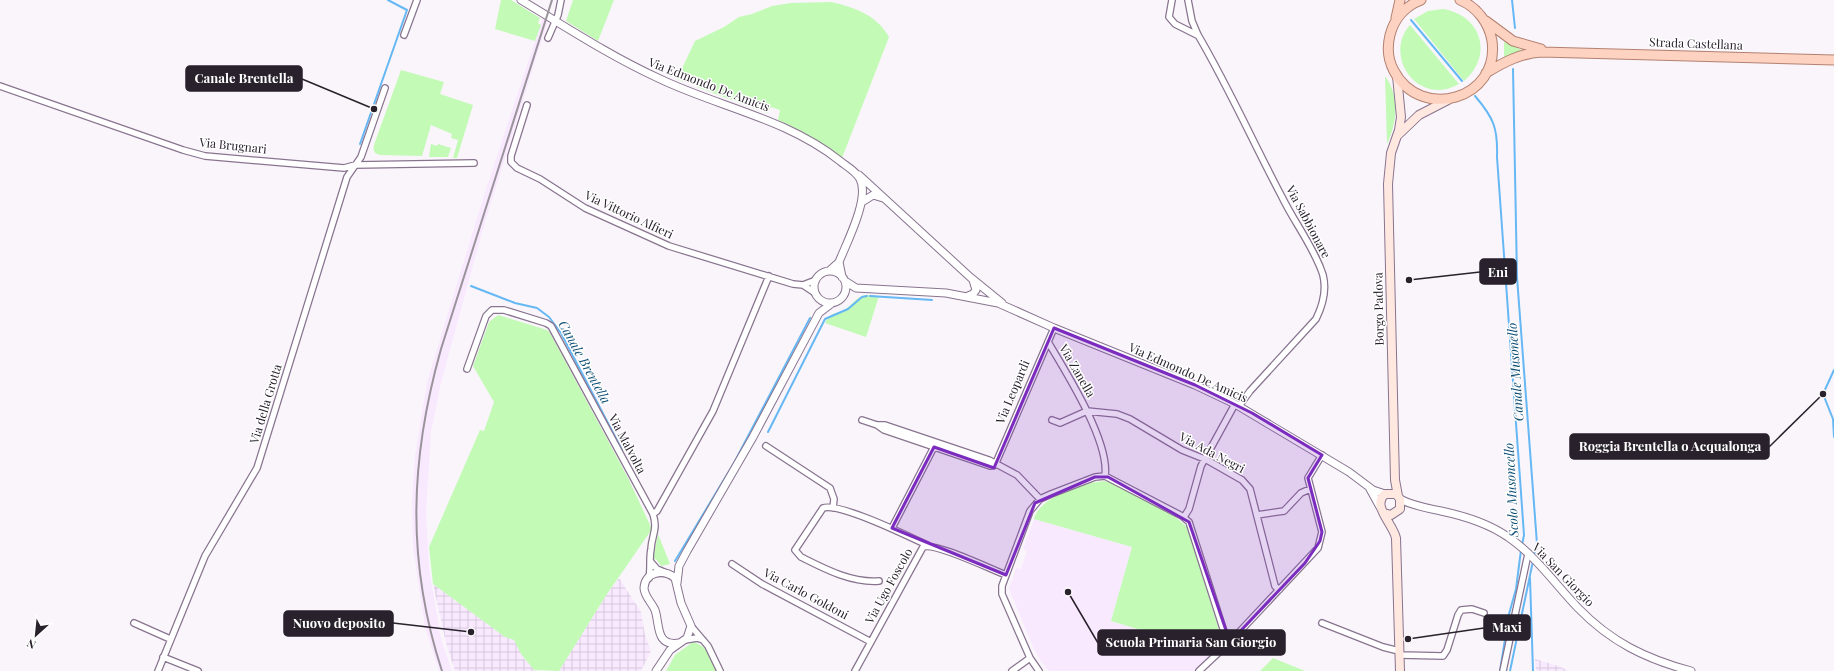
<svg xmlns="http://www.w3.org/2000/svg" width="1834" height="671" font-family="'Playfair Display',serif">
<defs>
<pattern id="industrial-grid" width="8" height="8" patternUnits="userSpaceOnUse"><rect width="8" height="8" fill="#f9e9ff"/><path d="M0 4h8M4 0v8" fill="none" stroke="#d5c8db"/></pattern>
</defs>
<rect width="100%" height="100%" fill="#faf5fb"/>
<path fill="url(#industrial-grid)" d="M 619,578 L 641,612 L 645,635 L 651,651 L 641,671 L 559,671 L 605,597 Z
M 433,584 L 505,637 L 514,640 L 524,659 L 537,671 L 455,671 L 446,643 Z
M 1535,659 L 1558,666 L 1569,671 L 1536,671 Z"/>
<path fill="#f9e9ff" d="M 543,17 L 548,20 L 483,229 L 441,383 L 431,432 L 426,513 L 429,568 L 441,639 L 452,671 L 439,671 L 425,627 L 413,547 L 412,501 L 415,456 L 427,382 L 485,192 Z
M 1034,519 L 1132,547 L 1111,621 L 1213,652 L 1195,671 L 1049,671 L 1042,663 L 1033,647 L 1009,589 L 1016,568 L 1021,569 L 1027,551 L 1023,549 Z"/>
<path fill="#c2fab6" d="M 501,0 L 511,0 L 540,18 L 538,23 L 541,25 L 535,41 L 495,29 Z
M 573,0 L 614,0 L 598,41 L 566,21 Z
M 831,2 C 854,7 877,15 889,37 L 842,158 L 807,135 L 778,120 L 780,110 L 771,107 L 767,113 L 697,87 L 698,80 L 689,77 L 686,82 L 677,79 L 695,41 L 724,27 L 739,17 L 752,14 L 772,6 L 791,3 Z
M 1443,9 C 1481,15 1494,55 1464,81 L 1414,19 L 1428,11 Z
M 1410,25 L 1459,84 C 1453,87 1446,90 1439,90 C 1406,90 1388,49 1410,25 Z
M 1504,42 L 1524,51 L 1504,59 Z
M 401,70 L 444,82 L 440,94 L 473,105 L 457,158 L 453,158 L 458,140 L 451,138 L 452,134 L 431,125 L 422,156 L 380,155 C 372,153 373,148 375,142 Z
M 1385,76 C 1400,96 1397,123 1387,144 Z
M 431,144 L 437,146 L 438,144 L 451,148 L 448,157 L 429,157 Z
M 866,295 L 879,296 L 866,337 L 825,323 C 829,313 834,314 842,311 C 852,307 854,297 866,295 Z
M 498,315 L 547,330 L 550,333 L 628,478 L 652,529 L 605,597 L 559,671 L 534,670 L 521,654 L 514,640 L 505,637 L 433,584 L 429,547 L 480,430 L 484,431 L 494,402 L 473,366 L 489,322 Z
M 1104,481 L 1110,482 L 1174,516 L 1187,527 L 1222,640 L 1213,652 L 1111,621 L 1132,547 L 1034,519 C 1039,497 1084,483 1104,481 Z
M 658,534 L 670,564 L 661,566 L 656,559 L 653,560 Z
M 693,642 C 708,646 711,657 716,671 L 666,671 L 675,655 Z
M 1273,658 L 1305,671 L 1260,671 Z"/>
<g fill="none" stroke-linecap="round" stroke-linejoin="round">
<path stroke="#65b8f4" stroke-width="2" d="M 1512,0 L 1515,28
M 1411,20 L 1462,81
M 1513,69 L 1517,277 L 1537,544 L 1534,557
M 1475,96 C 1494,118 1498,129 1497,157 L 1524,535 L 1522,545
M 360,144 L 407,10 L 388,0
M 471,286 L 515,303 L 537,308 L 549,317 L 561,333 L 622,450
M 870,296 L 932,300
M 1834,370 L 1823,394 L 1833,419 L 1834,437
M 768,432 L 825,319 L 848,309 L 862,297 L 867,296
M 675,561 L 734,463 L 810,318
M 1530,578 L 1533,671
M 1500,671 L 1509,614 L 1516,589 L 1521,550
M 1510,671 L 1533,561"/>
<g stroke="#88748f" stroke-width="8">
<path id="minor" d="M 1172,0 L 1169,17 L 1175,24 L 1197,35
M 1188,0 L 1192,21 L 1198,35 C 1228,86 1254,144 1282,197 C 1294,222 1315,249 1323,275 C 1327,291 1323,305 1316,319 L 1250,391 L 1239,406
M 404,35 L 417,0
M 548,38 L 558,15 L 561,0
M 0,86 L 183,150 L 205,156 L 344,168 L 355,165 L 474,163
M 527,105 L 511,156 L 511,162 L 517,168 L 540,179 L 585,208 L 669,246 L 793,284 L 803,285 L 815,293
M 803,285 L 816,280
M 1048,342 C 1066,372 1110,442 1105,476
M 467,369 L 486,316 L 492,310 L 504,310 L 546,323 L 551,326 L 653,514 C 658,530 652,534 651,549 C 649,559 651,568 649,578
M 862,420 L 877,425 L 885,425 L 989,460 L 1017,475 L 1040,499
M 1052,420 L 1060,423 L 1087,411 L 1117,414 L 1130,419 L 1182,450 L 1207,460 L 1242,480 L 1250,489 L 1275,586 L 1279,590
M 877,425 L 884,430 L 990,466 L 995,465
M 766,446 L 830,488 L 834,499 L 833,508
M 995,465 L 1054,328
M 653,514 L 657,511 L 713,411 L 769,276
M 1257,515 L 1284,511 L 1301,493 L 1310,489
M 1184,517 L 1189,509 L 1201,466 L 1235,404
M 892,528 L 935,445
M 651,562 L 657,569 L 664,572
M 732,564 L 762,584 L 871,642
M 879,581 C 851,583 825,569 801,557 L 795,550 L 823,508 C 839,502 910,537 927,545
M 134,623 L 170,639
M 1322,623 L 1383,647 L 1399,651
M 691,626 L 708,646 L 720,671
M 685,640 L 697,638 L 703,640
M 1400,655 L 1443,656 L 1447,650 L 1458,615 L 1461,610 L 1472,609 L 1484,613
M 163,657 L 198,671
M 158,671 L 205,556 L 257,468 L 347,177 L 361,157 L 385,88
M 855,671 L 923,547 C 935,542 990,569 1006,575
M 1012,671 L 1030,658
M 1039,671 L 1030,658 L 1002,594 L 1002,586 L 1030,511 L 1040,499 L 1051,494 L 1095,477 L 1105,476 L 1182,516 L 1189,522 L 1226,638 L 1230,642
M 1199,671 L 1230,642 L 1318,548 L 1322,532 L 1308,478 L 1322,455
M 1503,671 L 1528,554"/>
</g>
<g stroke="#88748f" stroke-width="9">
<path id="tertiary" d="M 521,0 C 566,27 610,56 658,78 C 718,107 786,118 840,161 C 846,166 856,171 860,179 C 870,198 847,242 839,262
M 859,175 L 970,277 L 1002,303
M 862,202 L 873,195 L 883,198
M814 287a16 16 0 1 1 32 0a16 16 0 1 1-32 0Z
M 829,271 L 839,262 L 842,277
M 845,281 L 856,288 L 946,293 L 998,303 L 1054,328 L 1195,385 L 1235,404 L 1349,472 L 1373,490 L 1385,494
M 968,296 L 973,294 L 976,290 L 973,280
M 1370,489 L 1380,507
M 1400,499 C 1413,506 1427,508 1441,511 C 1465,516 1488,523 1508,537 C 1535,555 1556,585 1578,608 C 1611,642 1646,659 1691,671
M 677,583 L 679,566 L 687,551 L 753,437 L 819,313 L 831,304
M 656,671 L 670,650 L 687,638 L 691,626 L 681,603 L 675,578 C 664,569 645,571 644,588 C 644,596 652,603 655,610 C 660,624 655,647 679,643"/>
</g>
<g stroke="#88748f" stroke-width="10">
<path id="secondary" d="M 1397,76 L 1401,117 L 1399,130 L 1391,153 L 1388,184 L 1395,480 L 1398,496
M 1398,135 L 1419,115 L 1448,100
M 1384,513 L 1391,515 L 1400,509 L 1400,499 L 1396,494 L 1385,494 C 1371,505 1393,524 1396,538 L 1400,671"/>
</g>
<g stroke="#b38171" stroke-width="11">
<path id="primary" d="M 1421,0 C 1405,6 1394,19 1390,35 C 1387,47 1388,60 1394,71 C 1421,122 1500,99 1492,41 C 1489,23 1477,7 1460,0
M 1396,18 L 1400,0
M 1486,21 L 1513,41 L 1541,49
M 1486,73 C 1504,62 1521,53 1542,52 L 1834,60"/>
</g>
<use href="#minor" stroke="#fff" stroke-width="5.5"/>
<use href="#tertiary" stroke="#fff" stroke-width="7"/>
<use href="#secondary" stroke="#ffe8e0" stroke-width="8"/>
<use href="#primary" stroke="#fed2c0" stroke-width="9"/>
<path stroke="#9a939c" stroke-width="2" d="M 442,671 C 406,561 410,459 441,349 L 552,0"/>
</g>
<path fill="#7b2cbf" fill-opacity="0.2" stroke="#7b2cbf" stroke-width="3" stroke-linejoin="round" d="M 1054,328 L 1195,385 L 1252,413 L 1322,455 L 1308,478 L 1322,532 L 1320,541 L 1305,563 L 1230,642 L 1189,522 L 1108,477 L 1095,477 L 1035,503 L 1006,575 L 892,528 L 934,447 L 994,468 Z"/>
<g text-anchor="middle" stroke-width="3" stroke-linejoin="round" paint-order="stroke">
<g font-size="12" fill="#29212c" stroke="#fff">
<text transform="translate(1696 44) rotate(2)" y="4">Strada Castellana</text>
<text transform="translate(709 85) rotate(21)" y="4">Via Edmondo De Amicis</text>
<text transform="translate(233 146) rotate(6)" y="4">Via Brugnari</text>
<text transform="translate(629 215) rotate(25)" y="4">Via Vittorio Alfieri</text>
<text transform="translate(1308 222) rotate(62)" y="4">Via Sabbionare</text>
<text transform="translate(1379 309) rotate(-91)" y="4">Borgo Padova</text>
<text transform="translate(1077 371) rotate(60)" y="4">Via Zanella</text>
<text transform="translate(1188 373) rotate(24)" y="4">Via Edmondo De Amicis</text>
<text transform="translate(1013 392) rotate(-67)" y="4">Via Leopardi</text>
<text transform="translate(266 404) rotate(-73)" y="4">Via della Grotta</text>
<text transform="translate(627 444) rotate(62)" y="4">Via Malvolta</text>
<text transform="translate(1212 453) rotate(28)" y="4">Via Ada Negri</text>
<text transform="translate(1563 575) rotate(46)" y="4">Via San Giorgio</text>
<text transform="translate(889 586) rotate(-61)" y="4">Via Ugo Foscolo</text>
<text transform="translate(806 594) rotate(28)" y="4">Via Carlo Goldoni</text>
</g>
<g font-size="13" font-style="italic" fill="#0d4e75" stroke="#fff">
<text transform="translate(585 362) rotate(61)" y="5">Canale Brentella</text>
<text transform="translate(1515 372) rotate(-94)" y="5">Canale Musonello</text>
<text transform="translate(1511 490) rotate(-93)" y="5">Scolo Musoncello</text>
</g>
</g>
<path fill="none" stroke="#29212c" stroke-width="1.5" d="M374 109L302 79M1409 280L1480 272M1823 394L1769 447M471 632L393 623M1408 639L1484 628M1068 592L1098 643"/>
<g fill="#29212c" stroke="#fff" stroke-width="1.5">
<circle cx="374" cy="109" r="4"/>
<circle cx="1409" cy="280" r="4"/>
<circle cx="1823" cy="394" r="4"/>
<circle cx="471" cy="632" r="4"/>
<circle cx="1408" cy="639" r="4"/>
<circle cx="1068" cy="592" r="4"/>
</g>
<g fill="#29212c" stroke="#29212c" stroke-width="1.5">
<rect x="186" y="66" width="116" height="25" rx="4"/>
<rect x="1480" y="259" width="36" height="25" rx="4"/>
<rect x="1570" y="434" width="199" height="25" rx="4"/>
<rect x="284" y="611" width="109" height="25" rx="4"/>
<rect x="1484" y="615" width="46" height="25" rx="4"/>
<rect x="1098" y="630" width="187" height="25" rx="4"/>
</g>
<g font-size="13" text-anchor="middle" font-weight="bold" fill="#fff">
<text x="244" y="83">Canale Brentella</text>
<text x="1498" y="277">Eni</text>
<text x="1670" y="451">Roggia Brentella o Acqualonga</text>
<text x="339" y="628">Nuovo deposito</text>
<text x="1507" y="632">Maxi</text>
<text x="1191" y="647">Scuola Primaria San Giorgio</text>
</g>
<g transform="translate(36 635) rotate(207)" stroke="#ffffff" stroke-width="3" paint-order="stroke">
<path d="M0-3L7 15L0 10L-7 15Z" fill="#29212c"/>
<text y="-6" font-size="11" font-weight="bold" text-anchor="middle" fill="#29212c">N</text>
</g>
</svg>
